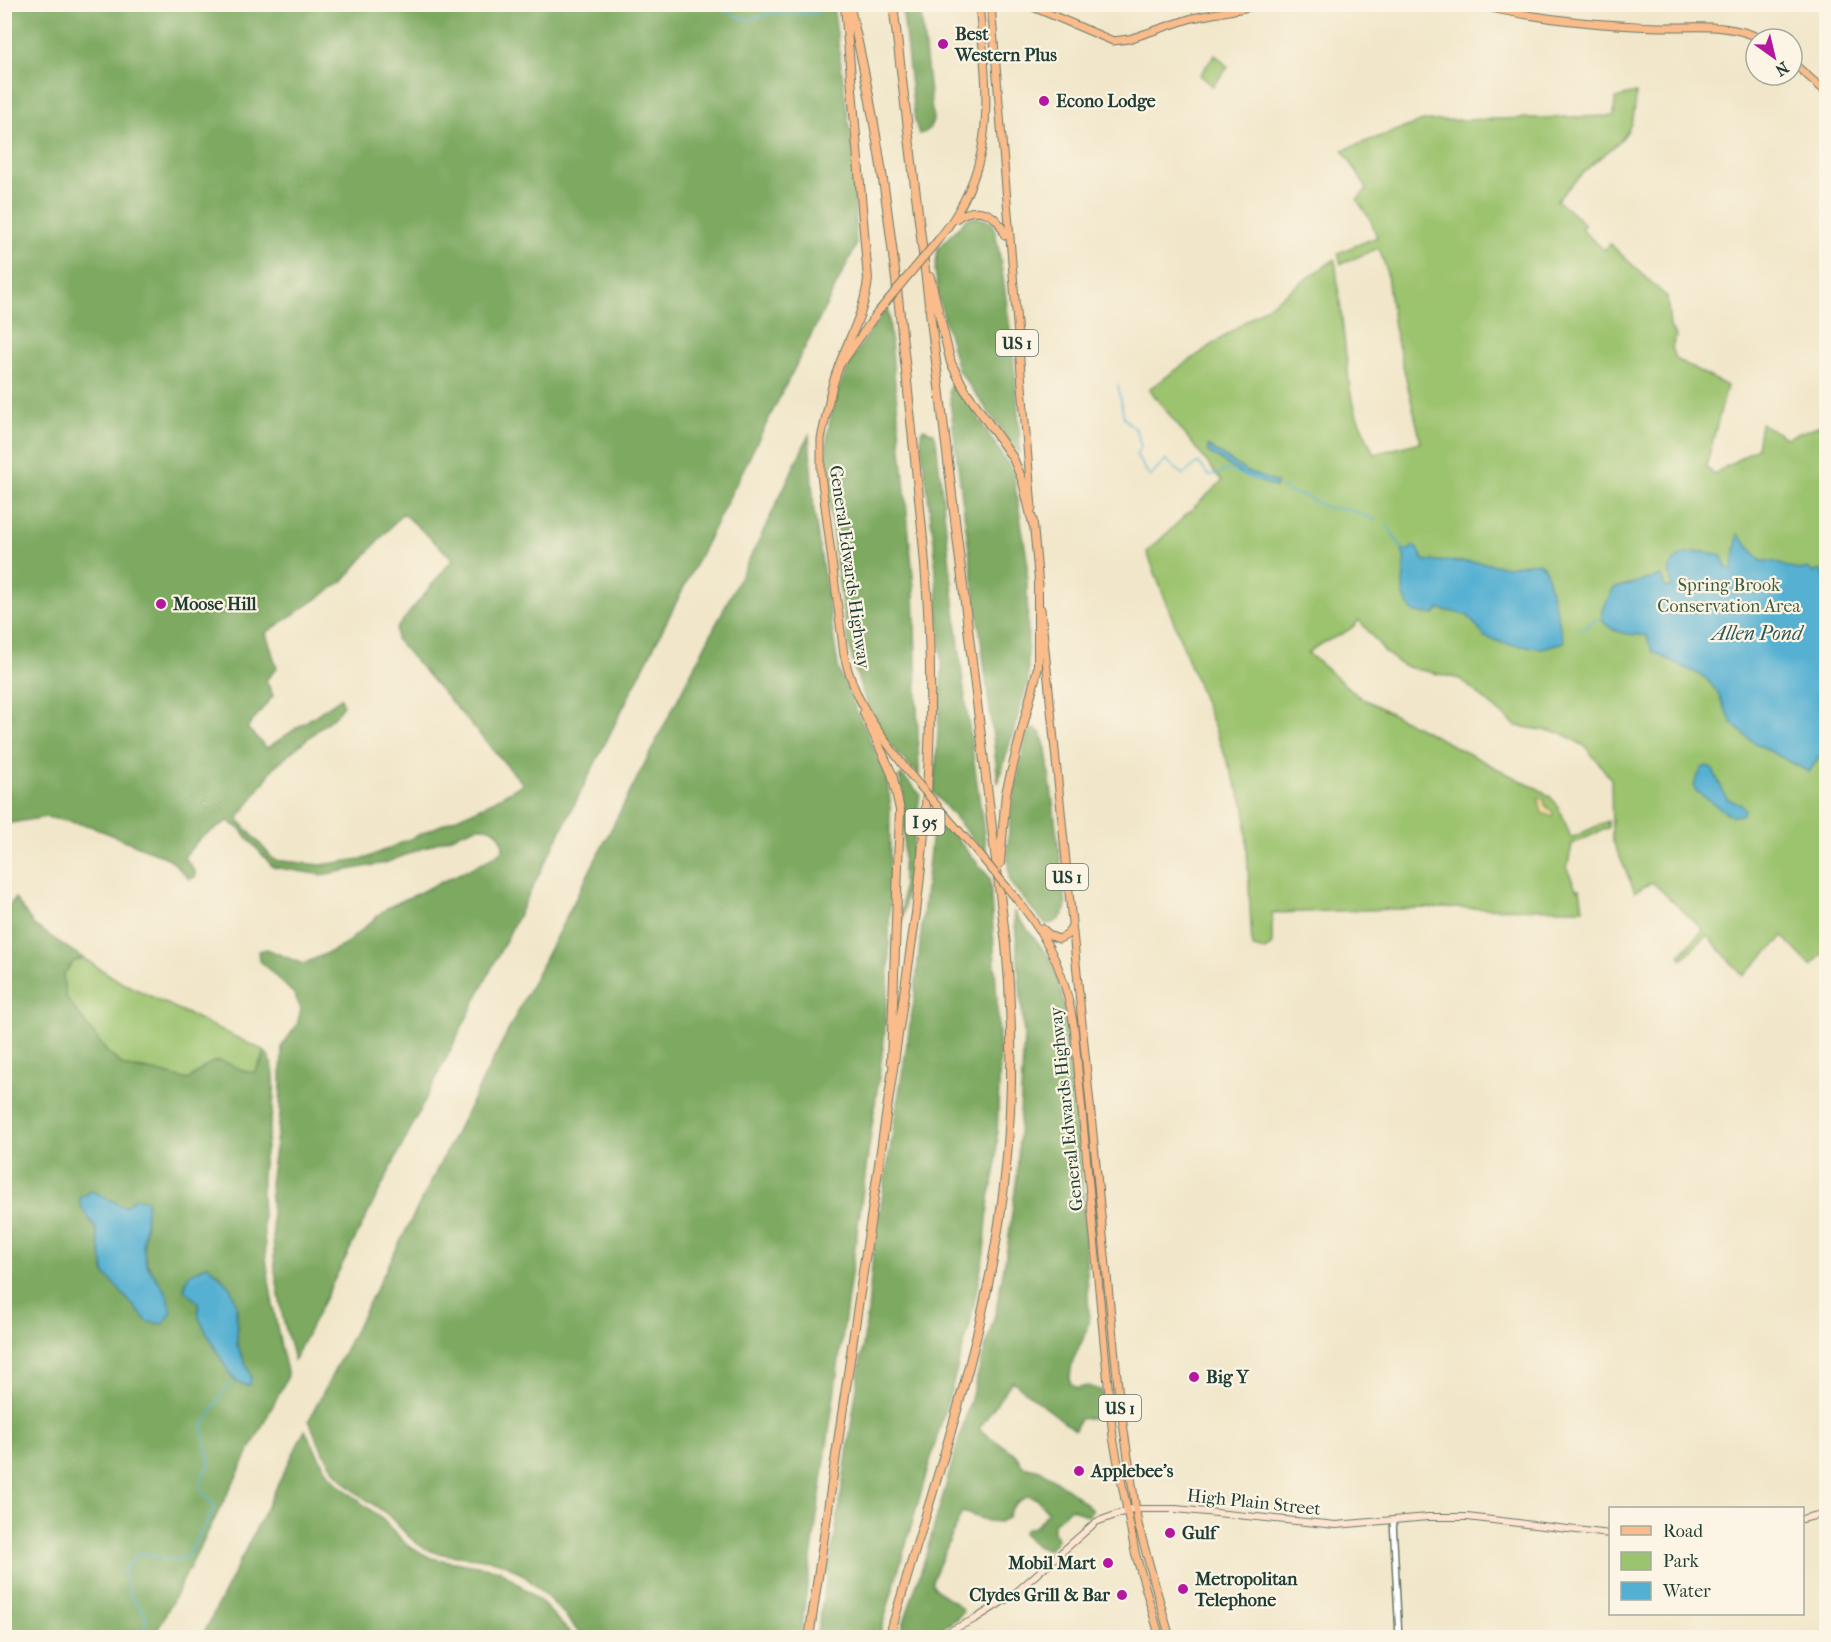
<svg xmlns="http://www.w3.org/2000/svg" width="1831" height="1642" font-family="'IM FELL French Canon',serif">
<rect width="100%" height="100%" fill="#fcf5e5"/>
<filter id="ink" filterUnits="userSpaceOnUse"><feTurbulence type="fractalNoise" baseFrequency=".0167" numOctaves="2"/><feDisplacementMap in="SourceGraphic" scale="12" xChannelSelector="R" yChannelSelector="G"/><feConvolveMatrix kernelMatrix="1 2 1 2 8 2 1 2 1" color-interpolation-filters="sRGB"/></filter>
<filter id="wash" filterUnits="userSpaceOnUse"><feTurbulence type="fractalNoise" baseFrequency=".008" numOctaves="4" result="noise"/><feDisplacementMap in="SourceGraphic" scale="24" xChannelSelector="R" yChannelSelector="G"/><feGaussianBlur stdDeviation="1.35" result="paint"/><feColorMatrix in="noise" values="0 0 0 0 0 0 0 0 0 0 0 0 0 0 0 0 0 1.4 0 .05"/><feComposite in="paint" operator="in"/></filter>
<g filter="url(#wash)">
<rect width="100%" height="100%" fill="#f1e6c9"/>
<path fill="#9cc36e" stroke="#5e8051" stroke-width="1.5" d="M 1215,54 L 1228,67 L 1213,86 L 1200,75 Z
M 1636,93 C 1635,140 1617,141 1587,169 C 1577,179 1567,189 1557,200 L 1585,224 L 1581,229 L 1604,250 L 1610,244 L 1667,297 L 1670,327 L 1676,336 L 1672,347 L 1676,359 L 1727,386 L 1706,467 L 1714,474 L 1757,448 L 1761,423 L 1786,438 L 1826,423 L 1826,950 L 1811,966 L 1783,937 L 1743,976 L 1707,935 L 1682,959 L 1679,955 L 1703,930 L 1652,882 L 1635,892 L 1612,839 L 1611,779 L 1586,747 L 1562,733 L 1516,726 L 1460,679 L 1403,666 L 1386,653 L 1359,620 C 1347,637 1324,638 1308,653 L 1358,696 L 1527,784 C 1559,796 1559,808 1571,838 L 1608,821 L 1608,828 L 1572,844 L 1567,869 L 1577,890 L 1580,889 L 1583,909 L 1429,908 L 1272,913 L 1272,945 L 1265,950 L 1252,947 L 1245,808 L 1147,552 L 1222,481 L 1149,389 L 1335,259 L 1350,390 L 1357,416 L 1374,454 L 1421,442 L 1394,327 L 1386,268 L 1379,248 L 1341,264 L 1338,253 L 1377,237 L 1370,219 L 1357,200 L 1367,189 L 1343,150 L 1423,121 L 1614,116 L 1615,98 Z
M 83,958 L 119,981 L 263,1050 L 265,1052 L 255,1072 L 249,1073 L 221,1061 L 205,1067 L 188,1080 L 144,1069 L 125,1067 L 107,1052 L 66,998 L 63,975 L 73,962 Z"/>
<path fill="#7da961" stroke="#4e734a" stroke-width="1.5" fill-rule="evenodd" d="M 4,5 L 833,5 L 854,163 L 856,246 L 294,1360 L 283,1319 L 275,1271 L 270,1183 L 280,1115 L 282,1046 L 297,1025 L 301,1009 L 294,994 L 259,960 L 258,951 L 267,949 L 303,964 L 343,946 L 387,908 L 488,860 L 503,850 C 503,832 493,826 477,827 L 385,863 L 322,875 L 273,867 L 239,828 L 228,821 L 200,838 L 184,857 L 195,871 L 195,877 L 189,879 L 170,859 L 90,826 L 46,817 L 5,824 ZM 403,513 L 453,559 L 396,629 L 396,639 L 523,784 L 486,805 L 367,858 L 321,865 L 274,860 L 238,819 L 275,766 L 338,713 L 343,705 L 341,698 L 267,748 L 247,728 L 273,696 L 266,680 L 277,668 L 266,633 L 342,582 Z
M 902,5 L 920,5 L 933,120 C 930,128 928,133 919,134 L 915,122 Z
M 977,217 L 992,222 C 1001,238 1024,434 1019,453 L 958,370 L 939,299 L 935,270 L 938,248 L 967,219 Z
M 888,308 L 914,588 L 919,775 C 850,716 845,626 834,542 C 829,502 822,460 830,420 C 839,376 860,342 888,308 Z
M 951,384 L 961,391 L 1013,472 L 1027,559 L 1028,682 L 998,783 C 985,651 963,521 949,390 Z
M 924,429 L 934,433 L 936,439 L 963,683 L 987,855 L 934,793 L 942,668 L 934,542 L 921,443 L 921,432 Z
M 809,435 L 814,511 L 839,672 L 886,775 L 890,800 L 889,971 L 884,1041 L 800,1637 L 582,1637 C 566,1615 525,1569 499,1562 C 477,1556 452,1558 431,1551 C 414,1545 402,1529 389,1516 C 379,1507 367,1501 356,1492 C 333,1474 319,1447 309,1420 L 760,538 Z
M 1035,728 L 1041,734 L 1046,749 L 1066,905 C 1064,917 1058,923 1045,924 L 1010,883 C 1002,832 1017,783 1027,734 Z
M 902,775 L 920,794 L 902,926 L 904,827 L 903,792 L 899,777 Z
M 934,812 L 990,878 L 1000,1055 L 996,1169 L 989,1198 L 984,1253 L 970,1324 L 879,1637 L 816,1637 L 835,1535 L 868,1311 L 873,1254 L 914,1000 Z
M 15,898 L 34,925 L 83,958 L 73,962 L 63,975 L 66,998 L 107,1052 L 125,1067 L 154,1071 L 188,1080 C 196,1074 204,1066 213,1062 C 228,1057 240,1075 255,1072 L 264,1058 L 263,1050 C 287,1068 266,1139 263,1165 C 260,1184 263,1203 263,1221 C 266,1274 275,1324 288,1376 L 154,1637 L 5,1637 L 4,928 L 10,921 L 7,908 ZM 91,1191 L 146,1221 C 141,1260 144,1260 166,1292 L 148,1322 L 105,1274 L 96,1229 L 80,1198 ZM 203,1267 L 217,1271 L 231,1290 L 237,1307 L 237,1345 L 251,1376 L 247,1385 L 235,1381 L 217,1352 L 199,1318 L 198,1302 L 184,1288 L 188,1276 Z
M 1014,912 L 1050,958 L 1063,999 L 1083,1190 L 1089,1315 C 1088,1343 1070,1350 1070,1382 L 1076,1388 L 1088,1386 L 1101,1390 L 1103,1397 L 1099,1417 L 1080,1419 L 1075,1430 L 1012,1381 L 979,1429 L 1015,1454 L 1023,1466 L 1040,1470 L 1076,1495 L 1092,1510 L 1088,1516 L 1071,1508 L 1054,1523 L 1054,1532 L 1057,1539 L 1049,1550 L 1038,1547 L 1023,1534 L 1024,1530 L 1036,1526 L 1048,1512 L 1037,1499 L 1028,1496 C 1018,1501 1010,1506 1008,1518 L 999,1522 L 988,1521 L 962,1512 L 932,1581 C 936,1597 956,1597 963,1612 C 948,1630 920,1638 899,1637 L 923,1565 L 996,1311 L 1008,1243 L 1017,1176 L 1024,1035 Z
M 305,1430 L 325,1468 L 338,1484 L 382,1519 L 408,1546 L 431,1558 L 500,1570 L 539,1600 L 574,1637 L 202,1637 Z"/>
<path fill="#eeda9e" stroke="#868c69" stroke-width="1.5" d="M 1538,798 L 1544,799 L 1545,805 L 1553,812 L 1552,817 L 1542,813 Z"/>
<path fill="#54b0d2" stroke="#3a7683" stroke-width="1.5" d="M 1208,446 L 1246,471 L 1277,483 L 1275,487 L 1243,475 L 1208,452 Z
M 1738,534 L 1761,561 C 1780,558 1790,575 1808,568 L 1814,573 L 1820,570 L 1826,578 L 1826,746 L 1809,772 L 1753,742 L 1733,725 L 1717,692 L 1706,678 L 1653,652 L 1646,635 C 1629,635 1613,634 1602,620 L 1602,611 L 1614,588 L 1661,576 L 1665,587 L 1672,587 C 1672,581 1668,574 1670,569 C 1677,548 1706,551 1721,555 L 1726,567 L 1732,570 Z
M 1413,546 L 1417,548 L 1424,560 L 1429,561 L 1478,562 L 1508,567 L 1538,562 L 1545,568 L 1564,642 L 1542,648 L 1506,644 L 1485,637 L 1467,615 L 1439,609 L 1435,614 L 1414,613 C 1392,585 1411,576 1402,549 L 1408,551 Z
M 1707,766 L 1713,770 L 1727,799 L 1737,802 L 1745,809 L 1742,815 L 1731,816 L 1696,791 L 1694,785 L 1702,768 Z
M 92,1191 L 124,1207 L 135,1198 L 147,1201 L 143,1245 L 146,1264 L 166,1292 L 172,1312 L 163,1324 L 148,1322 L 105,1274 L 96,1229 L 81,1206 L 80,1198 Z
M 208,1265 L 230,1287 L 236,1303 L 237,1345 L 251,1376 L 250,1385 L 240,1383 L 231,1376 L 199,1318 L 198,1302 L 184,1290 L 189,1275 Z"/>
<g fill="none" stroke-linecap="round" stroke-linejoin="round">
<path stroke="#54b0d2" stroke-width="1.5" d="M 709,4 L 747,20 L 774,13 L 816,14 L 823,4
M 1118,385 L 1124,418 L 1136,430 L 1141,446 L 1136,455 L 1150,477 L 1166,460 L 1183,475 L 1198,462 L 1209,476 L 1227,470 L 1260,481
M 1280,486 L 1290,493 L 1303,495 L 1327,508 L 1348,509 L 1375,520
M 1386,524 L 1403,550
M 1578,628 L 1586,628 L 1590,622 L 1602,618
M 134,1638 L 145,1632 L 146,1615 L 131,1596 L 123,1571 L 140,1552 L 166,1560 L 186,1558 L 215,1508 L 201,1489 L 203,1475 L 210,1464 L 202,1429 L 223,1392 L 234,1381"/>
</g>
</g>
<g filter="url(#ink)">
<g fill="none" stroke-linecap="round" stroke-linejoin="round">
<g stroke="#687868" stroke-width="8">
<path id="tertiary" d="M 1393,1520 L 1399,1638"/>
</g>
<g stroke="#687868" stroke-width="8">
<path id="secondary" d="M 1802,1519 L 1826,1513
M 935,1638 L 975,1619 L 1013,1595 L 1096,1522 L 1132,1509 L 1176,1509 L 1336,1525 L 1428,1517 L 1467,1517 L 1610,1534"/>
</g>
<g stroke="#687868" stroke-width="9">
<path id="primary" d="M 991,4 L 1032,508
M 1026,4 L 1113,41 L 1129,39 L 1192,18 L 1265,4
M 1474,4 C 1534,19 1597,25 1658,27 C 1694,28 1728,22 1762,39
M 1792,62 L 1826,92
M 956,219 C 976,204 998,212 1005,236
M 938,240 C 1000,164 987,94 979,4
M 844,360 L 877,313
M 831,392 L 821,439 L 821,475 L 844,655 C 855,704 880,734 909,773
M 1033,519 L 1039,586
M 1041,609 L 1119,1397 L 1138,1524 L 1170,1638
M 946,816 L 974,848
M 1019,902 C 1051,942 1066,977 1074,1027 L 1113,1437 L 1135,1552 L 1160,1638
M 1042,928 L 1051,936 L 1059,939 L 1067,935 L 1071,927"/>
</g>
<g stroke="#687868" stroke-width="10">
<path id="motorway" d="M 930,277 L 951,363 L 965,390 L 1013,458 L 1023,482 L 1033,524
M 830,396 C 838,355 864,321 868,279 L 845,6
M 864,713 L 892,774 L 900,810 L 891,1061
M 1000,863 L 1006,793 L 1038,667 L 1038,583
M 809,1638 L 916,913 C 927,820 933,727 929,633 C 926,549 915,465 907,381 C 894,255 880,128 849,4
M 889,1638 C 924,1516 967,1394 991,1270 C 1012,1163 1016,1053 1006,944 L 893,4"/>
</g>
<use href="#tertiary" stroke="#fff" stroke-width="5"/>
<use href="#secondary" stroke="#fde4d0" stroke-width="6"/>
<use href="#primary" stroke="#f9bc8a" stroke-width="7"/>
<use href="#motorway" stroke="#f9bc8a" stroke-width="8"/>
<g stroke="#687868" stroke-width="9" stroke-linecap="butt">
<path id="primary-bridge" d="M 877,313 L 938,240
M 909,773 L 946,816
M 974,848 L 1019,902"/>
</g>
<use href="#primary-bridge" stroke="#f9bc8a" stroke-width="7"/>
</g>
</g>
<g fill="#b5179e" stroke="#fcf5e5" stroke-width="2">
<circle cx="943" cy="44" r="6"/>
<circle cx="1044" cy="101" r="6"/>
<circle cx="161" cy="604" r="6"/>
<circle cx="1194" cy="1377" r="6"/>
<circle cx="1079" cy="1471" r="6"/>
<circle cx="1170" cy="1533" r="6"/>
<circle cx="1108" cy="1563" r="6"/>
<circle cx="1183" cy="1589" r="6"/>
<circle cx="1122" cy="1595" r="6"/>
</g>
<g text-anchor="middle" stroke-width="4.5" stroke-linejoin="round" paint-order="stroke">
<g fill="#fcf5e5" stroke="#617469" stroke-width="1.5">
<rect x="996" y="330" width="42" height="26" rx="4.5"/>
<rect x="905.5" y="809" width="39" height="26" rx="4.5"/>
<rect x="1046" y="864" width="42" height="26" rx="4.5"/>
<rect x="1099" y="1395" width="42" height="26" rx="4.5"/>
</g>
<g font-size="16" font-weight="bold" fill="#1f3d34">
<text x="1017" y="349">US 1</text>
<text x="925" y="828">I 95</text>
<text x="1067" y="883">US 1</text>
<text x="1120" y="1414">US 1</text>
</g>
<g font-size="18" font-weight="bold" fill="#1f3d34" stroke="#fcf5e5" text-anchor="start">
<text x="955" y="40">Best<tspan x="955" dy="21">Western Plus</tspan></text>
<text x="1056" y="107">Econo Lodge</text>
<text x="173" y="610">Moose Hill</text>
<text x="1206" y="1383">Big Y</text>
<text x="1091" y="1477">Applebee's</text>
<text x="1182" y="1539">Gulf</text>
<text x="1096" y="1569" text-anchor="end">Mobil Mart</text>
<text x="1195" y="1585">Metropolitan<tspan x="1195" dy="21">Telephone</tspan></text>
<text x="1110" y="1601" text-anchor="end">Clydes Grill &amp; Bar</text>
</g>
<g font-size="18" fill="#1f3d34" stroke="#fcf5e5">
<text transform="translate(850 567) rotate(82)" y="6">General Edwards Highway</text>
<text transform="translate(1066 1109) rotate(-96)" y="6">General Edwards Highway</text>
<text transform="translate(1254 1502) rotate(6)" y="6">High Plain Street</text>
</g>
<g font-size="18" fill="#3e5e42" stroke="#fcf5e5">
<text x="1729" y="591">Spring Brook<tspan x="1729" dy="21">Conservation Area</tspan></text>
</g>
<g font-size="20" font-style="italic" fill="#2c5a5c" stroke="#fcf5e5">
<text x="1757" y="640">Allen Pond</text>
</g>
</g>
<rect width="1831" height="1642" fill="none" stroke="#fcf5e5" stroke-width="24"/>
<rect x="1609" y="1507" width="195" height="108" fill="#fcf5e5" stroke="#a4ab9e" stroke-width="1.5"/>
<rect x="1621" y="1526" width="30" height="9" fill="#f9bc8a" stroke="#a4ab9e" stroke-width="1.5"/>
<text x="1663" y="1537" font-size="18" fill="#1f3d34">Road</text>
<rect x="1621" y="1552" width="30" height="18" fill="#9cc36e" stroke="#a4ab9e" stroke-width="1.5"/>
<text x="1663" y="1567" font-size="18" fill="#1f3d34">Park</text>
<rect x="1621" y="1582" width="30" height="18" fill="#54b0d2" stroke="#a4ab9e" stroke-width="1.5"/>
<text x="1663" y="1597" font-size="18" fill="#1f3d34">Water</text>
<g transform="translate(1774 57) rotate(146)"><circle r="28" fill="#fcf5e5" stroke="#a4ab9e" stroke-width="1.5"/>
<path d="M0-4.5L10 22L0 15L-10 22Z" fill="#b5179e"/>
<text y="-9" font-size="16" font-weight="bold" text-anchor="middle" fill="#1f3d34">N</text>
</g>
</svg>
